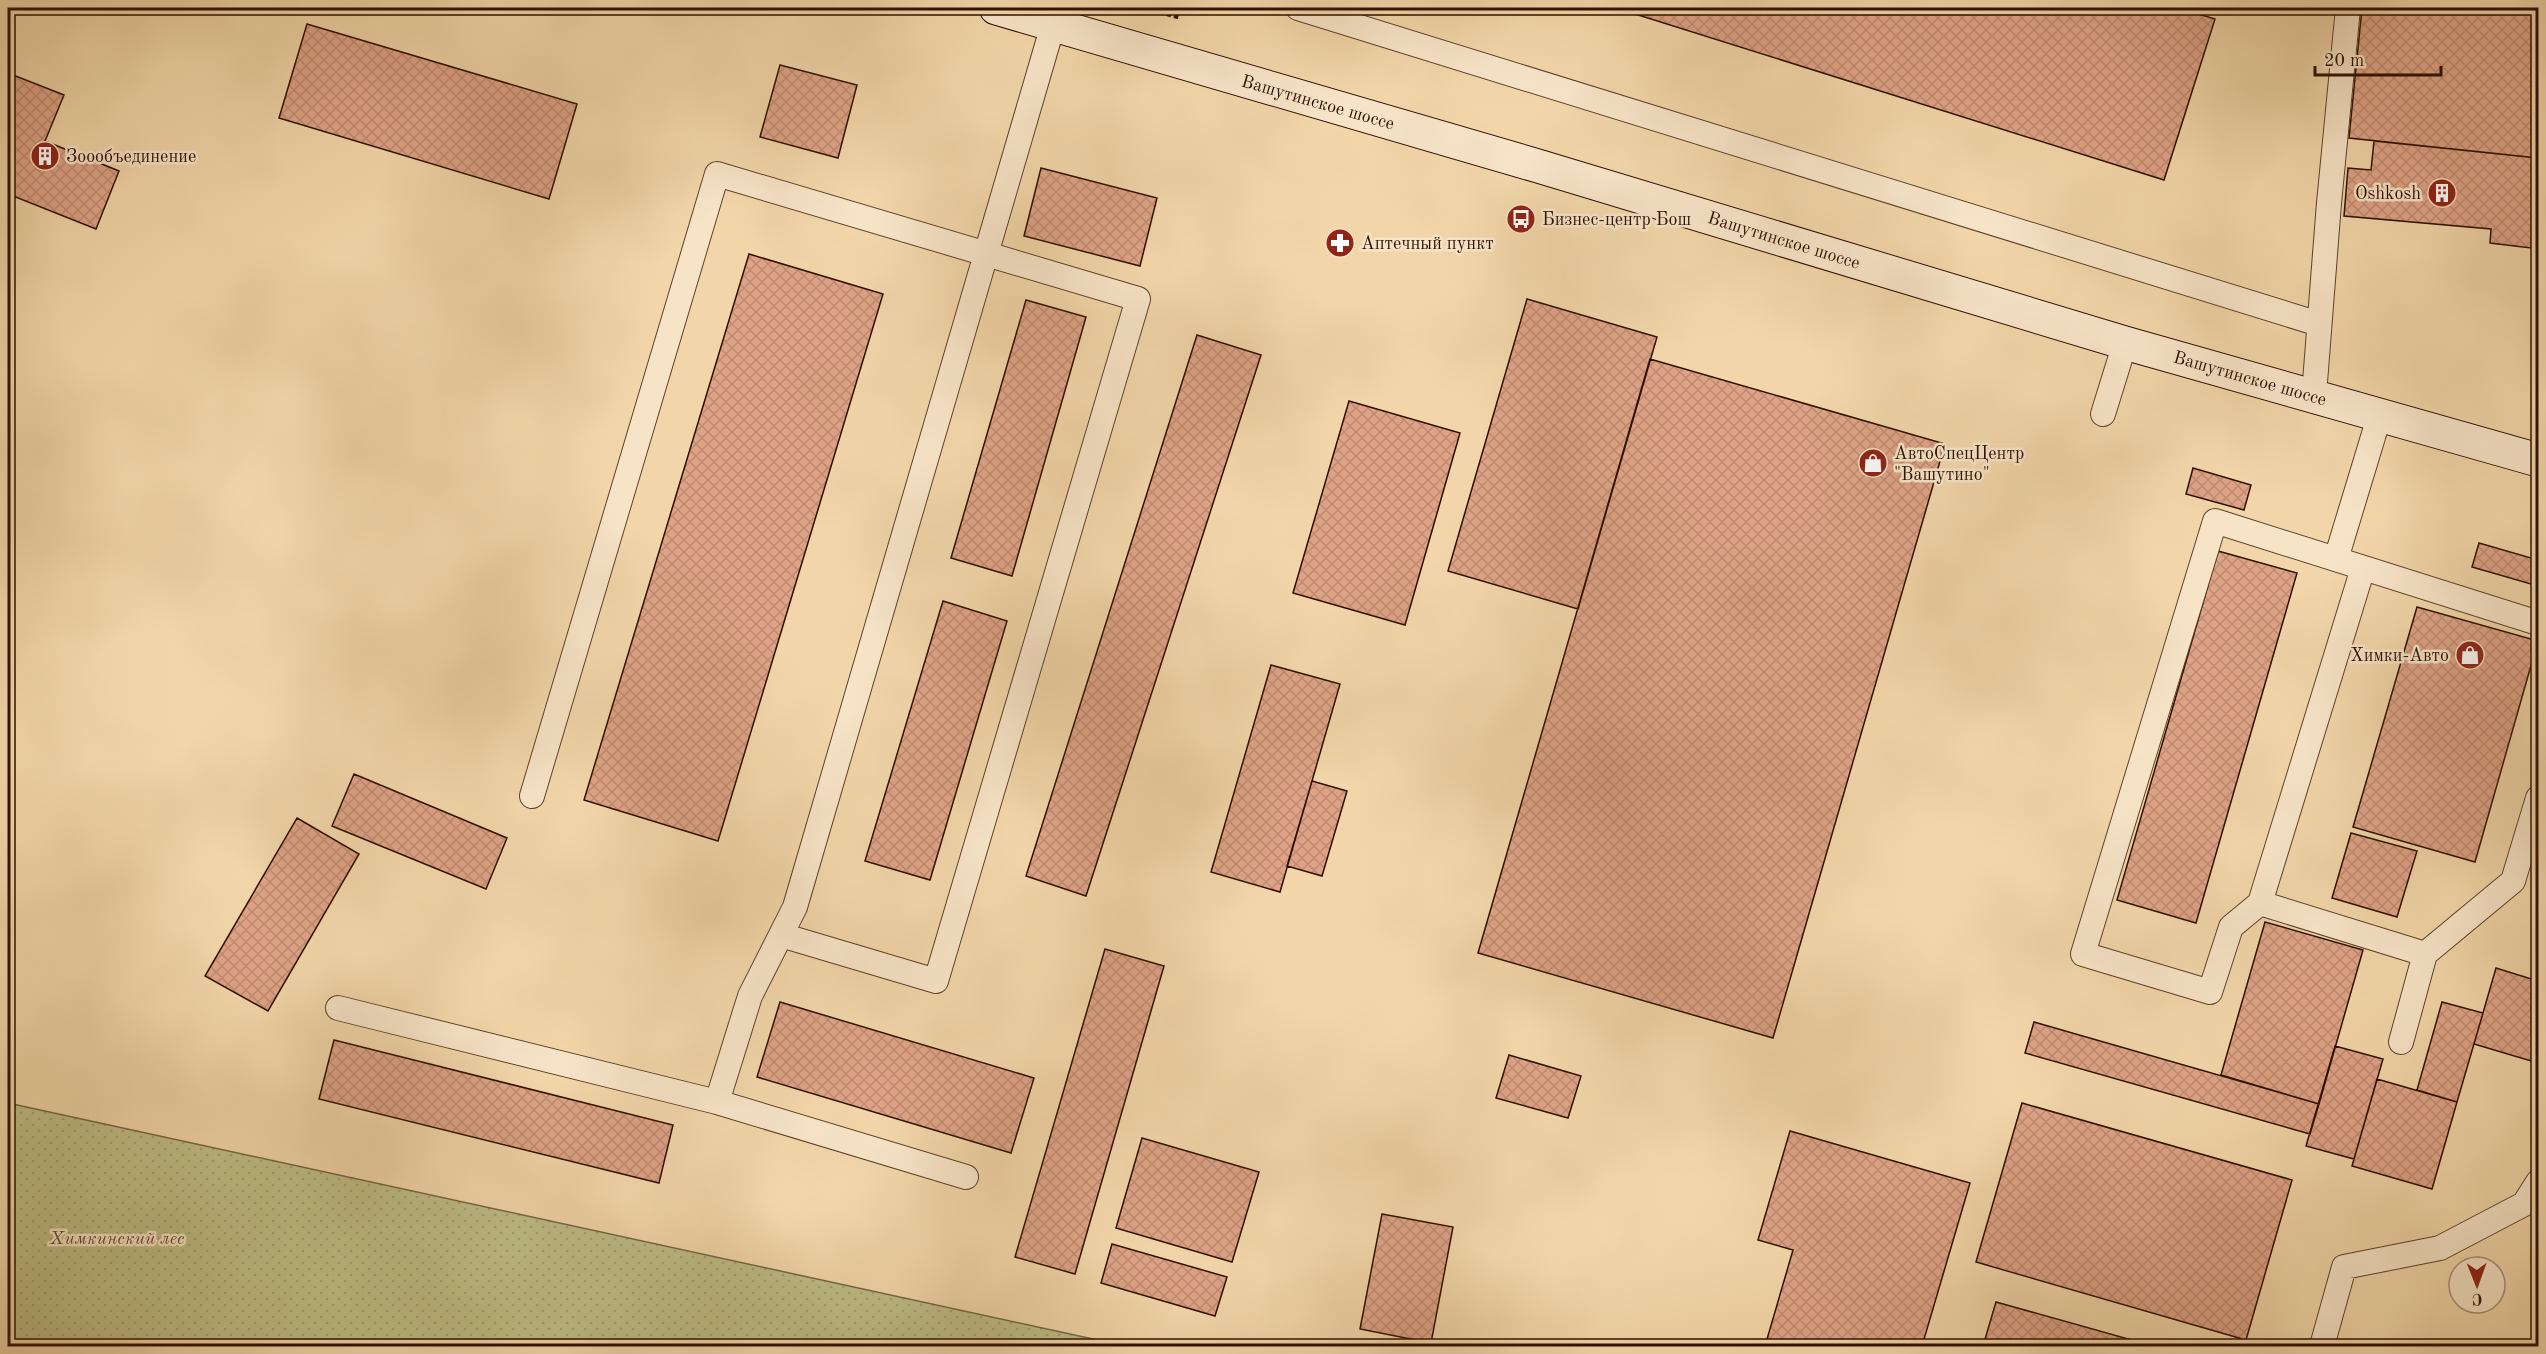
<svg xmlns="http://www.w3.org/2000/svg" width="2546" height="1354" font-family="'Old Standard TT',serif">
<defs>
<pattern id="park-dots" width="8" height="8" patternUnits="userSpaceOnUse" patternTransform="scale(1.5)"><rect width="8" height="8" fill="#bebd86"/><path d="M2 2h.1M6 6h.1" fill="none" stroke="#a4a172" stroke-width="1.8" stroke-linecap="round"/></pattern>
<pattern id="building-cross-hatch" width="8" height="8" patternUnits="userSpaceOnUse" patternTransform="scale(1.5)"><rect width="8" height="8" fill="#dea386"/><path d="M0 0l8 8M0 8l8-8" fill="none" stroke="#bf8b72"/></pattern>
</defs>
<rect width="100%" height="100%" fill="#f2d6a9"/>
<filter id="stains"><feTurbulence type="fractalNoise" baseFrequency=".00333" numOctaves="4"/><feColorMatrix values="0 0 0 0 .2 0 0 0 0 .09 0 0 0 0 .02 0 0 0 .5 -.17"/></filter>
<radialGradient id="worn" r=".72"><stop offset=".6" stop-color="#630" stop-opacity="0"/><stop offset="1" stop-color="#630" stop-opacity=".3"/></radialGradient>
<path fill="url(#park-dots)" stroke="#766643" stroke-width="1.5" d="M 8,1103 L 1125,1346 L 8,1346 Z"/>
<path fill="url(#building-cross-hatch)" stroke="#2e0f00" stroke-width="1.5" d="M 1616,8 L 2179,8 L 2215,19 L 2164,180 Z
M 2362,8 L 2538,8 L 2538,158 L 2349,138 Z
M 307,24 L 577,104 L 549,199 L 279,118 Z
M 780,65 L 857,85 L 838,158 L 760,137 Z
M 8,73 L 64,95 L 45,141 L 119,171 L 96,229 L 8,194 Z
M 2374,141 L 2538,158 L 2538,233 L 2533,233 L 2531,248 L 2490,243 L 2491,229 L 2344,216 L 2348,168 L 2371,170 Z
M 1041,168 L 1157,198 L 1140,266 L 1024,236 Z
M 749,254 L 883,294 L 718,841 L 584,800 Z
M 1527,299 L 1657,337 L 1578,609 L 1448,571 Z
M 1026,300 L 1086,317 L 1012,576 L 951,558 Z
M 1197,335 L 1261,355 L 1086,896 L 1026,876 Z
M 1650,359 L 1945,444 L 1773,1038 L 1478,953 Z
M 1349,401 L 1460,433 L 1405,625 L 1293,593 Z
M 2193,468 L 2251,485 L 2244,510 L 2186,494 Z
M 2479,543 L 2538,560 L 2538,586 L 2472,567 Z
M 2218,551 L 2297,573 L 2196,923 L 2117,900 Z
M 943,601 L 1007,621 L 930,880 L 865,861 Z
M 2417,607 L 2538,641 L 2475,862 L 2353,827 Z
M 1271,665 L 1340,684 L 1280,892 L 1211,872 Z
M 354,774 L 507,838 L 486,889 L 332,826 Z
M 1312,781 L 1347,791 L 1322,876 L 1287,866 Z
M 297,818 L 359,854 L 268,1011 L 205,976 Z
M 2351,833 L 2417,851 L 2397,917 L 2332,898 Z
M 2265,922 L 2363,950 L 2319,1104 L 2221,1075 Z
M 1105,949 L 1164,966 L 1075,1274 L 1015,1257 Z
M 2496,968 L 2538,981 L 2538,1063 L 2474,1044 Z
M 780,1002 L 1034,1078 L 1011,1153 L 757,1077 Z
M 2442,1002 L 2483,1013 L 2457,1102 L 2417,1090 Z
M 2034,1022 L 2319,1104 L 2310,1134 L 2025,1053 Z
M 334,1040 L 673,1125 L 659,1183 L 319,1099 Z
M 2335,1046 L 2383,1059 L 2354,1159 L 2306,1146 Z
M 1509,1055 L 1581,1076 L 1568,1118 L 1496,1098 Z
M 2377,1079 L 2457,1102 L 2432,1189 L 2352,1166 Z
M 2022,1103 L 2292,1180 L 2246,1340 L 1976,1262 Z
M 1790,1131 L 1970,1183 L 1922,1346 L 1765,1346 L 1793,1250 L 1758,1240 Z
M 1142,1138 L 1259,1172 L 1232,1262 L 1116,1228 Z
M 1382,1214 L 1453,1227 L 1431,1343 L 1360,1329 Z
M 1112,1244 L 1227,1277 L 1215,1316 L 1101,1283 Z
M 1996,1302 L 2153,1346 L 1983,1346 Z"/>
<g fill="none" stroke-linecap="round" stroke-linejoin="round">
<g stroke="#5f412a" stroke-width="26">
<path id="lane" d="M 1298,8 L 2319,324
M 2314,395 L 2329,203 L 2348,8
M 2103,414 L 2125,343
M 2336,559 L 2380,414
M 2363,568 L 2260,903 L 2425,954
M 532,796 L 717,174 L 1138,299 L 936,981 L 781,935
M 2260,903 L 2231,927 L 2210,992 L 2083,954 L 2215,521 L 2538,623
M 338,1008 L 717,1102
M 2401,1042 L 2425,954 L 2513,881 L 2538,798
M 966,1177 L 717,1102 L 750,996 L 795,907 L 1053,25
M 2322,1346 L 2344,1267 L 2440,1248 L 2524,1204 L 2538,1182"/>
</g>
<g stroke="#2e0f00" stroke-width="35">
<path id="secondary" d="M 996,8 L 1538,166 L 2125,343 L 2538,460"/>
</g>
<path stroke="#2e0f00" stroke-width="4" stroke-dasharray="4.5 3" stroke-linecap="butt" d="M 1145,8 L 1181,18"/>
<use href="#lane" stroke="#f7e4c7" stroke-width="24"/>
<use href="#secondary" stroke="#f7e4c7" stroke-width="33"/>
</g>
<defs>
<g id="building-disc" transform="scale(1.5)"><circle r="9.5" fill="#8f2418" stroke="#f7e4c7"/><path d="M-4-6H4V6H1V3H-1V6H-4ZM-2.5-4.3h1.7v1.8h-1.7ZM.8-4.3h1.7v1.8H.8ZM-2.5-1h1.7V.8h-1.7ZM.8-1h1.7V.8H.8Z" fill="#fff"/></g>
<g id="bus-disc" transform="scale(1.5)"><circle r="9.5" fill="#8f2418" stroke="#f7e4c7"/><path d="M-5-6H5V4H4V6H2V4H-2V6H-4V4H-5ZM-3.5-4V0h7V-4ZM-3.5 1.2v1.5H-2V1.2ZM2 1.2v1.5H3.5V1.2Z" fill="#fff"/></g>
<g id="pharmacy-disc" transform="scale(1.5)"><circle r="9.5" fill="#8f2418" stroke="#f7e4c7"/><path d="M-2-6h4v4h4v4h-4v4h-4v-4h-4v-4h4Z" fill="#fff"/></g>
<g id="shop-disc" transform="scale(1.5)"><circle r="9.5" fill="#8f2418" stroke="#f7e4c7"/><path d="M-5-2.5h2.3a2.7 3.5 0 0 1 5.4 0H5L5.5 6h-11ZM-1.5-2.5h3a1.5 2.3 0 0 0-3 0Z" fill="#fff"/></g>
</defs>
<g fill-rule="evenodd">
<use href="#building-disc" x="45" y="156"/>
<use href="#building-disc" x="2442" y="193"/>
<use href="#bus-disc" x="1521" y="219"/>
<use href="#pharmacy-disc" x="1340" y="243"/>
<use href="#shop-disc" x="1873" y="463"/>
<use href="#shop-disc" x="2470" y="655"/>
</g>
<g text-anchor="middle" stroke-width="5" stroke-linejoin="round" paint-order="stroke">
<g font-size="18" fill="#2e0f00" stroke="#f7e4c7">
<text transform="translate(1318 102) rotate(16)" y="6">Вашутинское шоссе</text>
<text transform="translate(1784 240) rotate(17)" y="6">Вашутинское шоссе</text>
<text transform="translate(2250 378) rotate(16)" y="6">Вашутинское шоссе</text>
</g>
<g font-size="18" fill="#2e0f00" stroke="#f7e4c7" text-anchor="start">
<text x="66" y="162">Зоообъединение</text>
<text x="2421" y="199" text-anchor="end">Oshkosh</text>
<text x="1542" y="225">Бизнес-центр Бош</text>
<text x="1361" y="249">Аптечный пункт</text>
<text x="1894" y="459">АвтоСпецЦентр<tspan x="1894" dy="21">"Вашутино"</tspan></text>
<text x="2449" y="661" text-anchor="end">Химки-Авто</text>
</g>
<g font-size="18" font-style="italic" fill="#604c2f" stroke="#f7e4c7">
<text x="117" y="1244">Химкинский лес</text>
</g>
</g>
<rect width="2546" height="1354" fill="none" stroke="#f2d6a9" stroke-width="30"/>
<rect x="9" y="9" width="2528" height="1336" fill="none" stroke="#2e0f00" stroke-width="3"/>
<rect x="15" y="15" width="2516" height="1324" fill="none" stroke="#2e0f00" stroke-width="1.5"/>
<g transform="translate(2477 1285) rotate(179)"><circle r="28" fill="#f7e4c7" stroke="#a78f77" stroke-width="1.5"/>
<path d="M0-4.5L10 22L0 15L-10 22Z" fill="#8f2418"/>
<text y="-9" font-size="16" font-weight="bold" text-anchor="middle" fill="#2e0f00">С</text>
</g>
<path d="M2315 66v9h126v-9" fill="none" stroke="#2e0f00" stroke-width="3"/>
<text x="2324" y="66" font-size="18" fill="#2e0f00" stroke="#f7e4c7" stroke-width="4.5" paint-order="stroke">20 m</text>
<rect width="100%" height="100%" filter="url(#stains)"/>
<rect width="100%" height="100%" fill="url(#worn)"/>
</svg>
